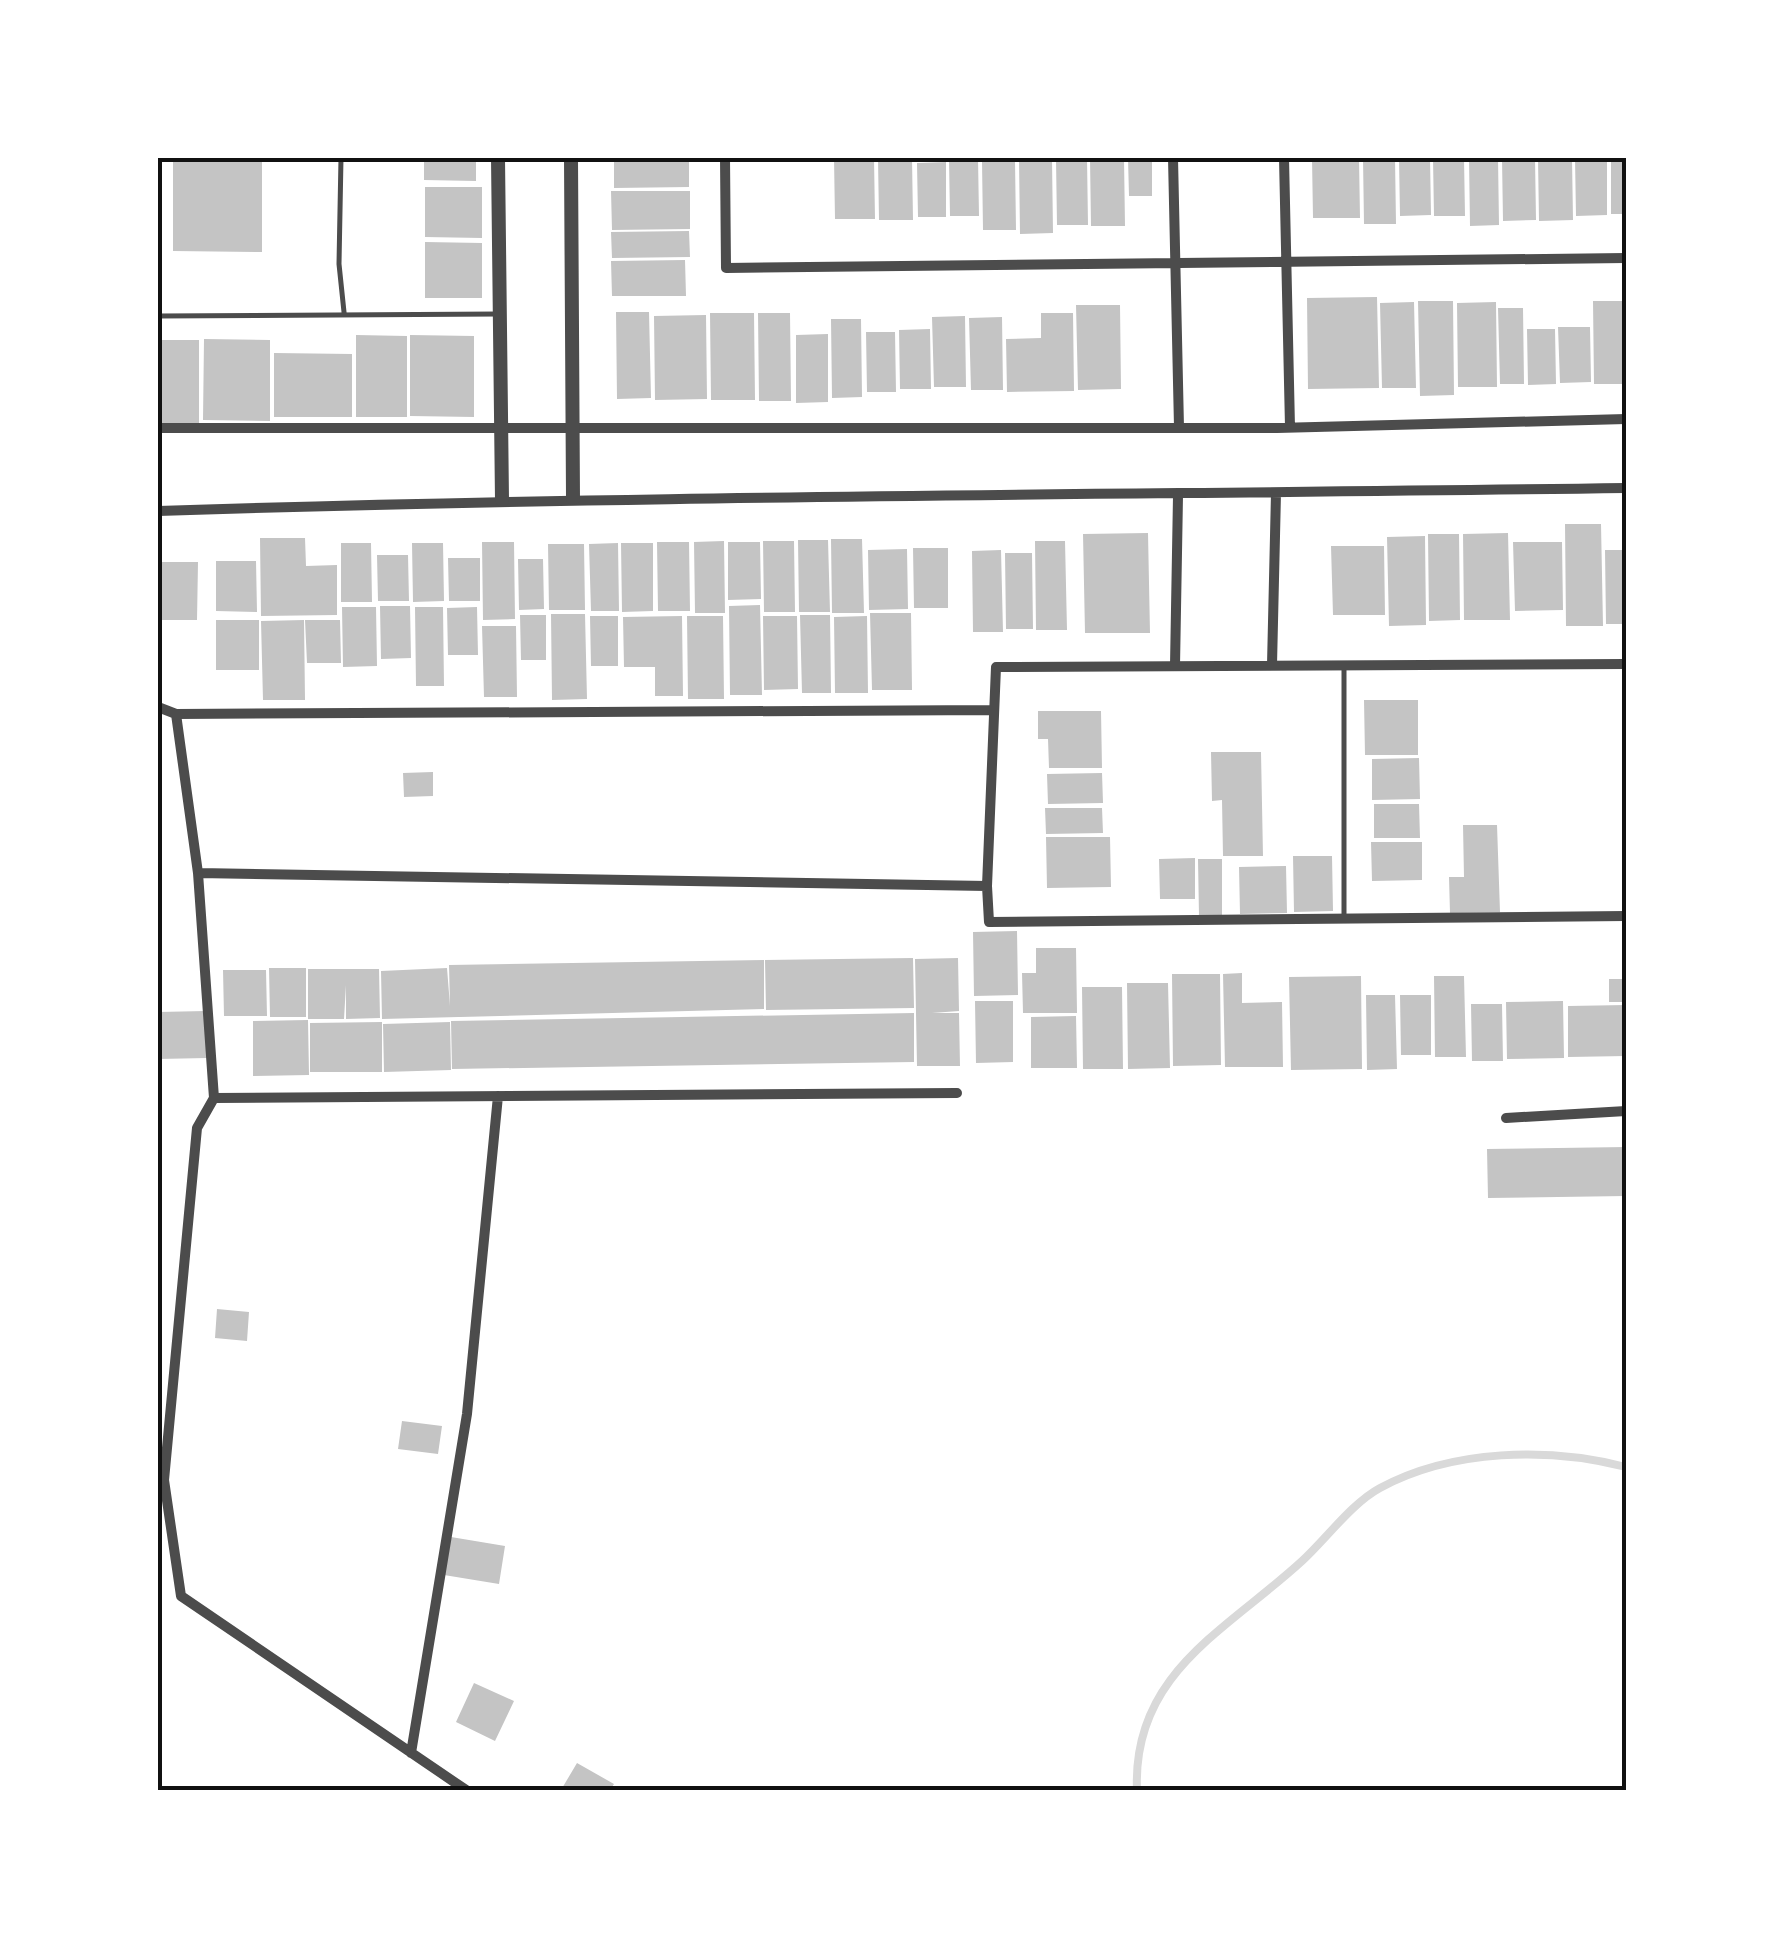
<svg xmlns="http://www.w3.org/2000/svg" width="1784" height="1948" font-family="Figtree,sans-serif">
<rect width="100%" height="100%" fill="#fff"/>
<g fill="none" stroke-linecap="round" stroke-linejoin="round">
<path stroke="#d9d9d9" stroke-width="8" d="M 1137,1790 C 1132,1673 1227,1630 1302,1561 C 1326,1539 1352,1503 1380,1488 C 1452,1449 1549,1447 1626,1467"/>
</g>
<path fill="#c4c4c4" d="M 173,158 L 262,158 L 262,252 L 173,251 Z
M 424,158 L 476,158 L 476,181 L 424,180 Z
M 689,158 L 689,187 L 614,188 L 614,159 Z
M 834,158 L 874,158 L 875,219 L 835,219 Z
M 878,158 L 912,158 L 913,220 L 879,220 Z
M 978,158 L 979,216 L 950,216 L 949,159 Z
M 1087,158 L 1088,225 L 1057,225 L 1056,159 Z
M 1090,158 L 1124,158 L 1125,226 L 1091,226 Z
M 1128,158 L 1152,158 L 1152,196 L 1129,196 Z
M 1312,158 L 1359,158 L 1360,218 L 1313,218 Z
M 1363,158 L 1395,158 L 1396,224 L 1364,224 Z
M 1399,158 L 1430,158 L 1431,215 L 1400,216 Z
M 1433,158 L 1464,158 L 1465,216 L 1434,216 Z
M 1469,158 L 1498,158 L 1499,225 L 1470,226 Z
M 1502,158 L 1535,158 L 1536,220 L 1503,221 Z
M 1538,158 L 1572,158 L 1573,220 L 1539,221 Z
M 1575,158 L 1607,158 L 1607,215 L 1576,216 Z
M 1611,158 L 1626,158 L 1626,214 L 1611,214 Z
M 1019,159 L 1052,159 L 1053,233 L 1020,234 Z
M 982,161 L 1015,161 L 1016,230 L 983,230 Z
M 946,162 L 946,217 L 918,217 L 917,163 Z
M 425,187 L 482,187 L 482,238 L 425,237 Z
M 611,191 L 690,191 L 690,229 L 612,230 Z
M 689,231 L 690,257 L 612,258 L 611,232 Z
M 425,242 L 482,243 L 482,298 L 425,298 Z
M 685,260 L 686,296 L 612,296 L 611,261 Z
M 1377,297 L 1379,388 L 1308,389 L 1307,298 Z
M 1418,301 L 1453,301 L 1454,395 L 1420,396 Z
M 1593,301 L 1625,301 L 1626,384 L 1594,384 Z
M 1414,302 L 1416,388 L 1382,388 L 1380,303 Z
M 1496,302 L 1497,387 L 1458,387 L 1457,303 Z
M 1076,305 L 1120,305 L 1121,389 L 1078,390 Z
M 1498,308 L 1523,308 L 1524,384 L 1500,384 Z
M 616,312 L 649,312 L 651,398 L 617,399 Z
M 710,313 L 754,313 L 755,400 L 711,400 Z
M 758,313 L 790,313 L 791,401 L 759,401 Z
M 1041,313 L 1073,313 L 1074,391 L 1007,392 L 1006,339 L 1041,338 Z
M 706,315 L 707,399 L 655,400 L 654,316 Z
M 965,316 L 966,387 L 934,387 L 932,317 Z
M 1002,317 L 1003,390 L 971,390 L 969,318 Z
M 831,319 L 861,319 L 862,397 L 832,398 Z
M 1558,327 L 1590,327 L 1591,382 L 1560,383 Z
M 930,329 L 931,389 L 900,389 L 899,330 Z
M 1527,329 L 1555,329 L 1556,384 L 1528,385 Z
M 866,332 L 895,332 L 896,392 L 867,392 Z
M 828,334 L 828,402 L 796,403 L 796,335 Z
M 356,335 L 407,336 L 407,417 L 356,417 Z
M 410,335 L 474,336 L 474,417 L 410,416 Z
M 204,339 L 270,340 L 270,421 L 203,420 Z
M 158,340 L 199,340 L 199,423 L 158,423 Z
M 274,353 L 352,354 L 352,417 L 274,417 Z
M 1565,524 L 1601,524 L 1603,626 L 1566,626 Z
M 1148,533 L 1150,633 L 1085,633 L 1083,534 Z
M 1508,533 L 1510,620 L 1464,620 L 1463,534 Z
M 1428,534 L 1459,534 L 1460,620 L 1429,621 Z
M 1425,536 L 1426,625 L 1389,626 L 1387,537 Z
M 260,538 L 305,538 L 306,566 L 337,565 L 337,615 L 261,616 Z
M 831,539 L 862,539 L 864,613 L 832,613 Z
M 798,540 L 828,540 L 830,612 L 799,612 Z
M 724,541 L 725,613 L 695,613 L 694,542 Z
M 763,541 L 794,541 L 795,612 L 764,612 Z
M 1035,541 L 1065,541 L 1067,630 L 1036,630 Z
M 482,542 L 514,542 L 515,619 L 483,620 Z
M 657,542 L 689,542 L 690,611 L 658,611 Z
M 728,542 L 760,542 L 761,599 L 728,600 Z
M 1513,542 L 1562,542 L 1563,610 L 1515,611 Z
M 341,543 L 371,543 L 372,602 L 341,602 Z
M 412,543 L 443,543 L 444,601 L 413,602 Z
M 618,543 L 619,611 L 591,611 L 589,544 Z
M 621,543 L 653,543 L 653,611 L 622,612 Z
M 548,544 L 584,544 L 585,610 L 549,610 Z
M 1331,546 L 1384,546 L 1385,615 L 1333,615 Z
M 913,548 L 948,548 L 948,608 L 914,608 Z
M 907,549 L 908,609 L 869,610 L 868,550 Z
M 1001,550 L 1003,632 L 973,632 L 972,551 Z
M 1605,550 L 1626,550 L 1626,624 L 1606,624 Z
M 1005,553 L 1032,553 L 1033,629 L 1006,629 Z
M 377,555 L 408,555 L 409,601 L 378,601 Z
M 448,558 L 480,558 L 480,601 L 449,601 Z
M 518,559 L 543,559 L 544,609 L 519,610 Z
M 216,561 L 256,561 L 257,612 L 216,611 Z
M 158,562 L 198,562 L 197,620 L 158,620 Z
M 760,605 L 762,695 L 730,695 L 729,606 Z
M 380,606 L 410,606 L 411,658 L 381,659 Z
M 342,607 L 376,607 L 377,666 L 343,667 Z
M 415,607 L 443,607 L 444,686 L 416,686 Z
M 477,607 L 478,655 L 448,655 L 447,608 Z
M 870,613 L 911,613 L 912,690 L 872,690 Z
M 551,614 L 585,614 L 587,699 L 552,700 Z
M 520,615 L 546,615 L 546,660 L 521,660 Z
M 800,615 L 830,615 L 831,693 L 802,693 Z
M 590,616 L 618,616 L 618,666 L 591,666 Z
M 682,616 L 683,696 L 655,696 L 655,667 L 624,667 L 623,617 Z
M 687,616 L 723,616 L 724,699 L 688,699 Z
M 763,616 L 797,616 L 798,689 L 764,690 Z
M 867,616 L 868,693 L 835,693 L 834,617 Z
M 216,620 L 259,620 L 259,670 L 216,670 Z
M 304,620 L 305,700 L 263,700 L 261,621 Z
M 305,620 L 340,620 L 341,663 L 307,663 Z
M 482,626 L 516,626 L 517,697 L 484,697 Z
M 1364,700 L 1418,700 L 1418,755 L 1365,755 Z
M 1038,711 L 1101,711 L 1102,768 L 1049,768 L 1048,739 L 1038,739 Z
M 1211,752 L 1261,752 L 1263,856 L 1223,856 L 1222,800 L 1212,801 Z
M 1419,758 L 1420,799 L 1372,800 L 1372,759 Z
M 433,772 L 433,796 L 404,797 L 403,773 Z
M 1102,773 L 1103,803 L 1048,804 L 1047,774 Z
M 1374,804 L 1419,804 L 1420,838 L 1374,838 Z
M 1045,808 L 1102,808 L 1103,833 L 1046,834 Z
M 1463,825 L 1497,825 L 1500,912 L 1450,913 L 1449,877 L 1464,877 Z
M 1046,837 L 1110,837 L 1111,887 L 1047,888 Z
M 1371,842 L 1422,842 L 1422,880 L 1372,881 Z
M 1293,856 L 1332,856 L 1333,911 L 1294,912 Z
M 1195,858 L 1195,899 L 1160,899 L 1159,859 Z
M 1198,859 L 1222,859 L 1222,916 L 1199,916 Z
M 1286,866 L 1287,913 L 1240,914 L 1239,867 Z
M 1017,931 L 1018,995 L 974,996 L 973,932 Z
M 1036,948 L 1076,948 L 1077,1013 L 1023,1013 L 1022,973 L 1036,973 Z
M 913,958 L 914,1008 L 766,1010 L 765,960 Z
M 958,958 L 959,1011 L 932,1013 L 959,1013 L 960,1066 L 917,1066 L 915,959 Z
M 764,960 L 764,1009 L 382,1019 L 381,971 L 447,968 L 450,1006 L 449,965 Z
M 269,968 L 306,968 L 306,1017 L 270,1017 Z
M 308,969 L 379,969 L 380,1018 L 346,1019 L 346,985 L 344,1019 L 308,1019 Z
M 223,970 L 266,970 L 267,1016 L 224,1016 Z
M 1242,973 L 1242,1003 L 1282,1002 L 1283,1067 L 1225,1067 L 1223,974 Z
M 1172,974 L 1220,974 L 1221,1065 L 1173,1066 Z
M 1361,976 L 1362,1069 L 1291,1070 L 1289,977 Z
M 1434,976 L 1464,976 L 1466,1057 L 1435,1057 Z
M 1609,979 L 1626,979 L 1626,1002 L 1609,1002 Z
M 1127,983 L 1168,983 L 1170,1068 L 1128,1069 Z
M 1082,987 L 1122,987 L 1123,1069 L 1083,1069 Z
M 1366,995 L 1395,995 L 1397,1069 L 1367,1070 Z
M 1400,995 L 1431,995 L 1431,1055 L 1401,1055 Z
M 975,1001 L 1013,1001 L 1013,1062 L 976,1063 Z
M 1563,1001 L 1564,1058 L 1507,1059 L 1506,1002 Z
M 1471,1004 L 1502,1004 L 1503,1061 L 1472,1061 Z
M 1626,1005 L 1626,1056 L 1568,1057 L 1568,1006 Z
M 206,1011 L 207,1058 L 158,1059 L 158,1012 Z
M 914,1013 L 914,1062 L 452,1069 L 451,1021 Z
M 1076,1016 L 1077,1068 L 1031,1068 L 1031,1017 Z
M 308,1020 L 309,1075 L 253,1076 L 253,1021 Z
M 382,1022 L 382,1072 L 310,1072 L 310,1023 Z
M 450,1022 L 451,1070 L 384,1072 L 383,1024 Z
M 1626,1147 L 1626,1196 L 1488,1198 L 1487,1149 Z
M 217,1309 L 249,1312 L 247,1341 L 215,1338 Z
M 402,1421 L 442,1426 L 438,1454 L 398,1449 Z
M 451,1537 L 505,1546 L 499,1584 L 444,1575 Z
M 474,1683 L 514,1701 L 495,1741 L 456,1722 Z
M 577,1763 L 614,1784 L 610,1790 L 561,1790 Z"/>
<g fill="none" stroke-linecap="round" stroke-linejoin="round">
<path stroke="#4c4c4c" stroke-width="5" d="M 341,158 L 339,264 L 344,312
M 158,316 L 498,314
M 1344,668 L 1344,917"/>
<path stroke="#4c4c4c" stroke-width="10" d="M 725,158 L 726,268 L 1626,258
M 1173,158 L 1179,427
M 1284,158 L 1290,427
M 158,428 L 1277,428 L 1626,419
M 158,511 C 647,495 1137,495 1626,488
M 1626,664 L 996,667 L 987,886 L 989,922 L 1626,916
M 1272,665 L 1276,493
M 1175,666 L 1178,496
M 158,707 L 176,714 L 198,873 L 214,1098 L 197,1128 L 164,1480 L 181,1596 L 466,1790
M 176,714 L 994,710
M 198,873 L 987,886
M 214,1098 L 957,1093
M 1506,1118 L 1626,1111
M 411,1753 L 467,1414 L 498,1096"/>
<path stroke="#4c4c4c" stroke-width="14" d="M 498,158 L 502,500
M 571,158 L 573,498"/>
</g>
<rect width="1784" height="1948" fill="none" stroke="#ffffff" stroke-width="320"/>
<rect x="160" y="160" width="1464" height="1628" fill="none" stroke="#111" stroke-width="4"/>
</svg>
